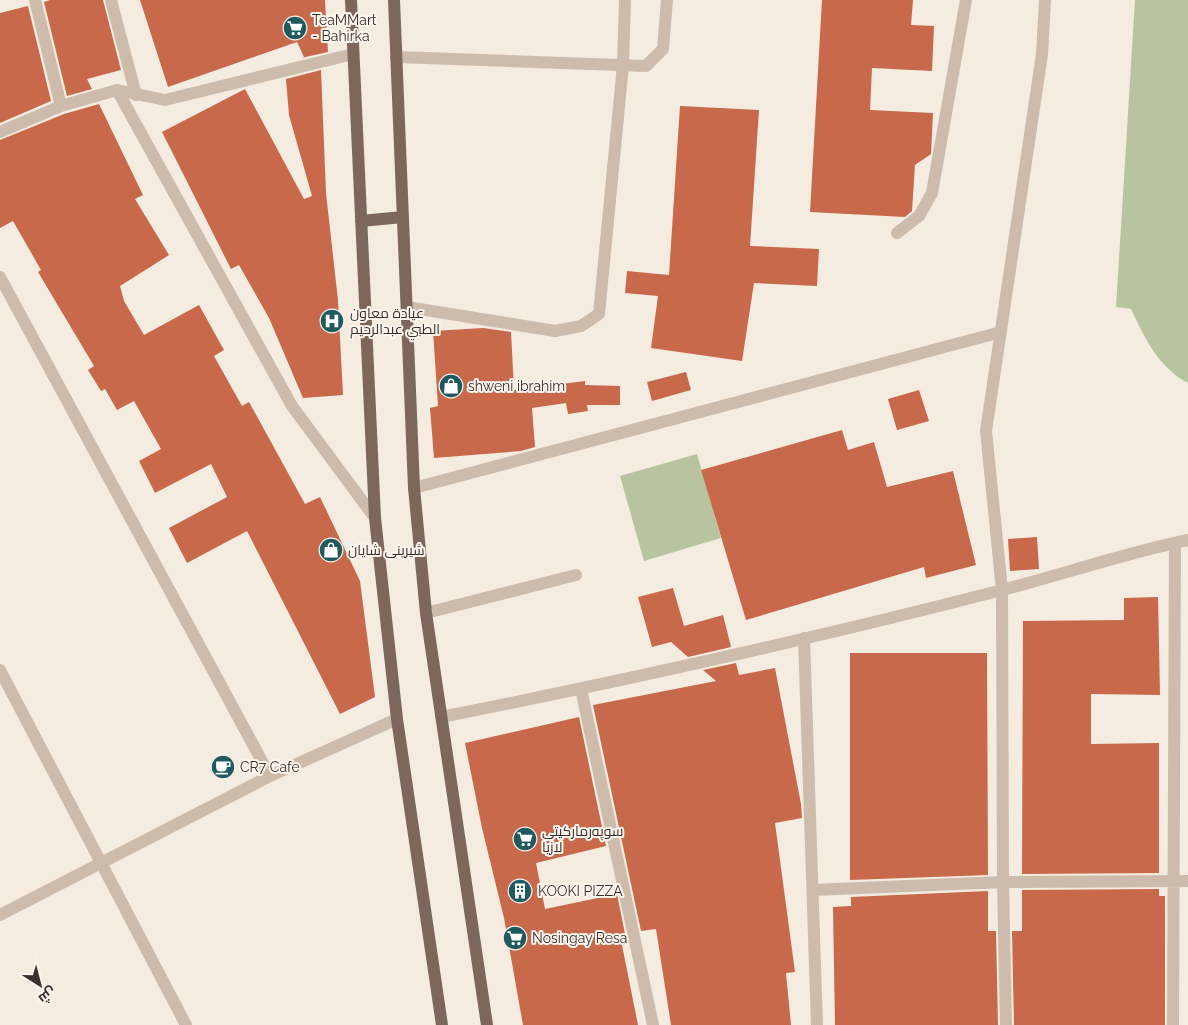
<svg xmlns="http://www.w3.org/2000/svg" width="1188" height="1025" font-family="Raleway,Cairo,sans-serif">
<rect width="100%" height="100%" fill="#f4ebe1"/>
<path fill="#b8c4a0" d="M 1135,0 L 1188,0 L 1188,383 C 1159,368 1144,337 1131,309 L 1116,307 Z
M 697,454 L 721,538 L 644,561 L 620,476 Z"/>
<path fill="#c8694b" d="M 50,0 L 103,0 L 121,70 L 87,79 L 92,89 L 67,96 L 44,2 Z
M 140,0 L 325,0 L 328,52 L 301,58 L 304,57 L 297,42 L 168,87 Z
M 822,0 L 913,0 L 911,25 L 934,26 L 932,71 L 872,68 L 870,110 L 933,113 L 931,154 L 915,165 L 912,211 L 905,217 L 810,212 Z
M 28,6 L 51,101 L 0,123 L 0,13 Z
M 321,70 L 326,193 L 338,300 L 343,395 L 303,398 L 269,318 L 239,265 L 231,269 L 162,132 L 245,89 L 304,199 L 312,196 L 289,115 L 286,79 Z
M 99,104 L 143,195 L 135,199 L 169,255 L 120,286 L 124,301 L 144,335 L 199,305 L 224,350 L 214,356 L 242,406 L 249,402 L 305,504 L 320,497 L 360,581 L 375,697 L 340,714 L 247,531 L 187,563 L 169,528 L 227,497 L 211,464 L 155,493 L 139,461 L 161,449 L 134,401 L 117,410 L 105,389 L 101,391 L 88,370 L 94,366 L 38,272 L 41,270 L 13,221 L 0,228 L 0,140 L 64,114 Z
M 680,106 L 759,110 L 750,246 L 819,249 L 817,286 L 754,283 L 742,361 L 651,348 L 658,296 L 625,293 L 627,271 L 669,275 Z
M 483,328 L 511,332 L 514,390 L 585,381 L 585,385 L 620,386 L 620,405 L 587,405 L 588,411 L 568,414 L 566,403 L 532,408 L 535,447 L 521,451 L 434,458 L 430,408 L 438,406 L 433,331 Z
M 686,372 L 691,390 L 652,401 L 647,382 Z
M 919,390 L 929,421 L 897,430 L 888,399 Z
M 842,430 L 848,450 L 874,442 L 887,487 L 953,471 L 976,565 L 926,578 L 924,567 L 746,620 L 701,470 Z
M 1037,537 L 1039,569 L 1010,571 L 1008,539 Z
M 673,588 L 684,626 L 723,615 L 731,647 L 688,657 L 671,642 L 652,647 L 638,597 Z
M 1158,597 L 1160,695 L 1091,694 L 1091,744 L 1159,743 L 1159,873 L 1022,874 L 1023,621 L 1124,620 L 1124,598 Z
M 850,653 L 987,653 L 988,875 L 850,880 Z
M 736,663 L 739,675 L 775,668 L 801,804 L 802,818 L 775,823 L 795,972 L 786,973 L 791,1025 L 671,1025 L 656,929 L 641,931 L 593,705 L 716,681 L 703,670 Z
M 579,717 L 606,846 L 536,863 L 545,909 L 617,894 L 625,934 L 620,935 L 638,1025 L 523,1025 L 504,918 L 482,828 L 465,743 Z
M 1159,889 L 1159,896 L 1165,896 L 1165,1025 L 1014,1025 L 1012,931 L 1022,931 L 1022,890 Z
M 988,891 L 988,931 L 996,931 L 998,1025 L 835,1025 L 833,907 L 851,906 L 851,897 Z"/>
<g fill="none" stroke-linecap="round" stroke-linejoin="round">
<path stroke="#cdbbac" stroke-width="12" d="M 35,0 L 61,106
M 111,0 L 136,95
M 396,57 L 646,66 L 663,49 L 667,0
M 117,90 L 292,406 L 375,518
M 0,132 L 61,106 L 117,90 L 165,100 L 353,54
M 897,233 L 919,216 L 932,193 L 966,0
M 0,277 L 270,776
M 407,307 L 555,331 L 581,326 L 599,314 L 623,65 L 625,0
M 414,488 L 1001,332
M 426,613 L 576,575
M 804,638 L 817,1025
M 0,670 L 186,1025
M 581,689 L 653,1025
M 441,717 C 628,680 816,638 1002,590 C 1064,574 1125,553 1188,540
M 813,890 L 1003,882 L 1188,881
M 0,915 L 270,776 L 397,719
M 1006,1025 L 1003,882 L 1002,590 L 986,431 L 1042,54 L 1045,0
M 1173,1025 L 1175,543"/>
<path stroke="#7d675c" stroke-width="12" d="M 351,0 L 375,518 L 397,719 L 442,1025
M 394,0 L 414,488 L 426,613 L 487,1025
M 361,221 L 403,217"/>
</g>
<defs>
<g id="supermarket-disc" transform="scale(1.25)"><circle r="9.5" fill="#1f5a5e" stroke="#fbf5ee"/><path d="M-6-5.5h2.5l.6 2H6L4.5 2H-2.5L-4.4-4H-6ZM-1.5 3.2a1.3 1.3 0 1 0 .1 0ZM3 3.2a1.3 1.3 0 1 0 .1 0Z" fill="#fff"/></g>
<g id="hospital-disc" transform="scale(1.25)"><circle r="9.5" fill="#1f5a5e" stroke="#fbf5ee"/><path d="M-5-5h3v3.5h4V-5h3V5h-3V1.5h-4V5h-3Z" fill="#fff"/></g>
<g id="shop-disc" transform="scale(1.25)"><circle r="9.5" fill="#1f5a5e" stroke="#fbf5ee"/><path d="M-5-2.5h2.3a2.7 3.5 0 0 1 5.4 0H5L5.5 6h-11ZM-1.5-2.5h3a1.5 2.3 0 0 0-3 0Z" fill="#fff"/></g>
<g id="cafe-disc" transform="scale(1.25)"><circle r="9.5" fill="#1f5a5e" stroke="#fbf5ee"/><path d="M-5.5-4.5H6V0H3Q3 3.5 0 3.5H-2.5Q-5.5 3.5-5.5 0ZM3-3.2v2h1.7v-2ZM-6 4.5H4V6H-6Z" fill="#fff"/></g>
<g id="building-disc" transform="scale(1.25)"><circle r="9.5" fill="#1f5a5e" stroke="#fbf5ee"/><path d="M-4-6H4V6H1V3H-1V6H-4ZM-2.5-4.3h1.7v1.8h-1.7ZM.8-4.3h1.7v1.8H.8ZM-2.5-1h1.7V.8h-1.7ZM.8-1h1.7V.8H.8Z" fill="#fff"/></g>
</defs>
<g fill-rule="evenodd">
<use href="#supermarket-disc" x="295" y="28"/>
<use href="#hospital-disc" x="332" y="321"/>
<use href="#shop-disc" x="451" y="386"/>
<use href="#shop-disc" x="331" y="550"/>
<use href="#cafe-disc" x="223" y="767"/>
<use href="#supermarket-disc" x="525" y="839"/>
<use href="#building-disc" x="520" y="891"/>
<use href="#supermarket-disc" x="515" y="938"/>
</g>
<g text-anchor="middle" stroke-width="4" stroke-linejoin="round" paint-order="stroke">
<g font-size="14" fill="#3b302b" stroke="#fbf5ee" text-anchor="start">
<text x="312" y="25">TeaMMart<tspan x="312" dy="16">- Bahirka</tspan></text>
<text x="350" y="318">عيادة معاون<tspan x="350" dy="16">الطبي عبدالرحيم</tspan></text>
<text x="468" y="391">shweni ibrahim</text>
<text x="348" y="555">شیرینی شایان</text>
<text x="240" y="772">CR7 Cafe</text>
<text x="542" y="836">سوپه‌رمارکیتی<tspan x="542" dy="16">لازیا</tspan></text>
<text x="538" y="896">KOOKI PIZZA</text>
<text x="532" y="943">Nosingay Resa</text>
</g>
</g>
<g transform="translate(40 985) rotate(144)" stroke="#fbf5ee" stroke-width="4" paint-order="stroke">
<path d="M0-4L9 19L0 12L-9 19Z" fill="#3b302b"/>
<text y="-8" font-size="14" font-weight="bold" text-anchor="middle" fill="#3b302b">ش</text>
</g>
</svg>
